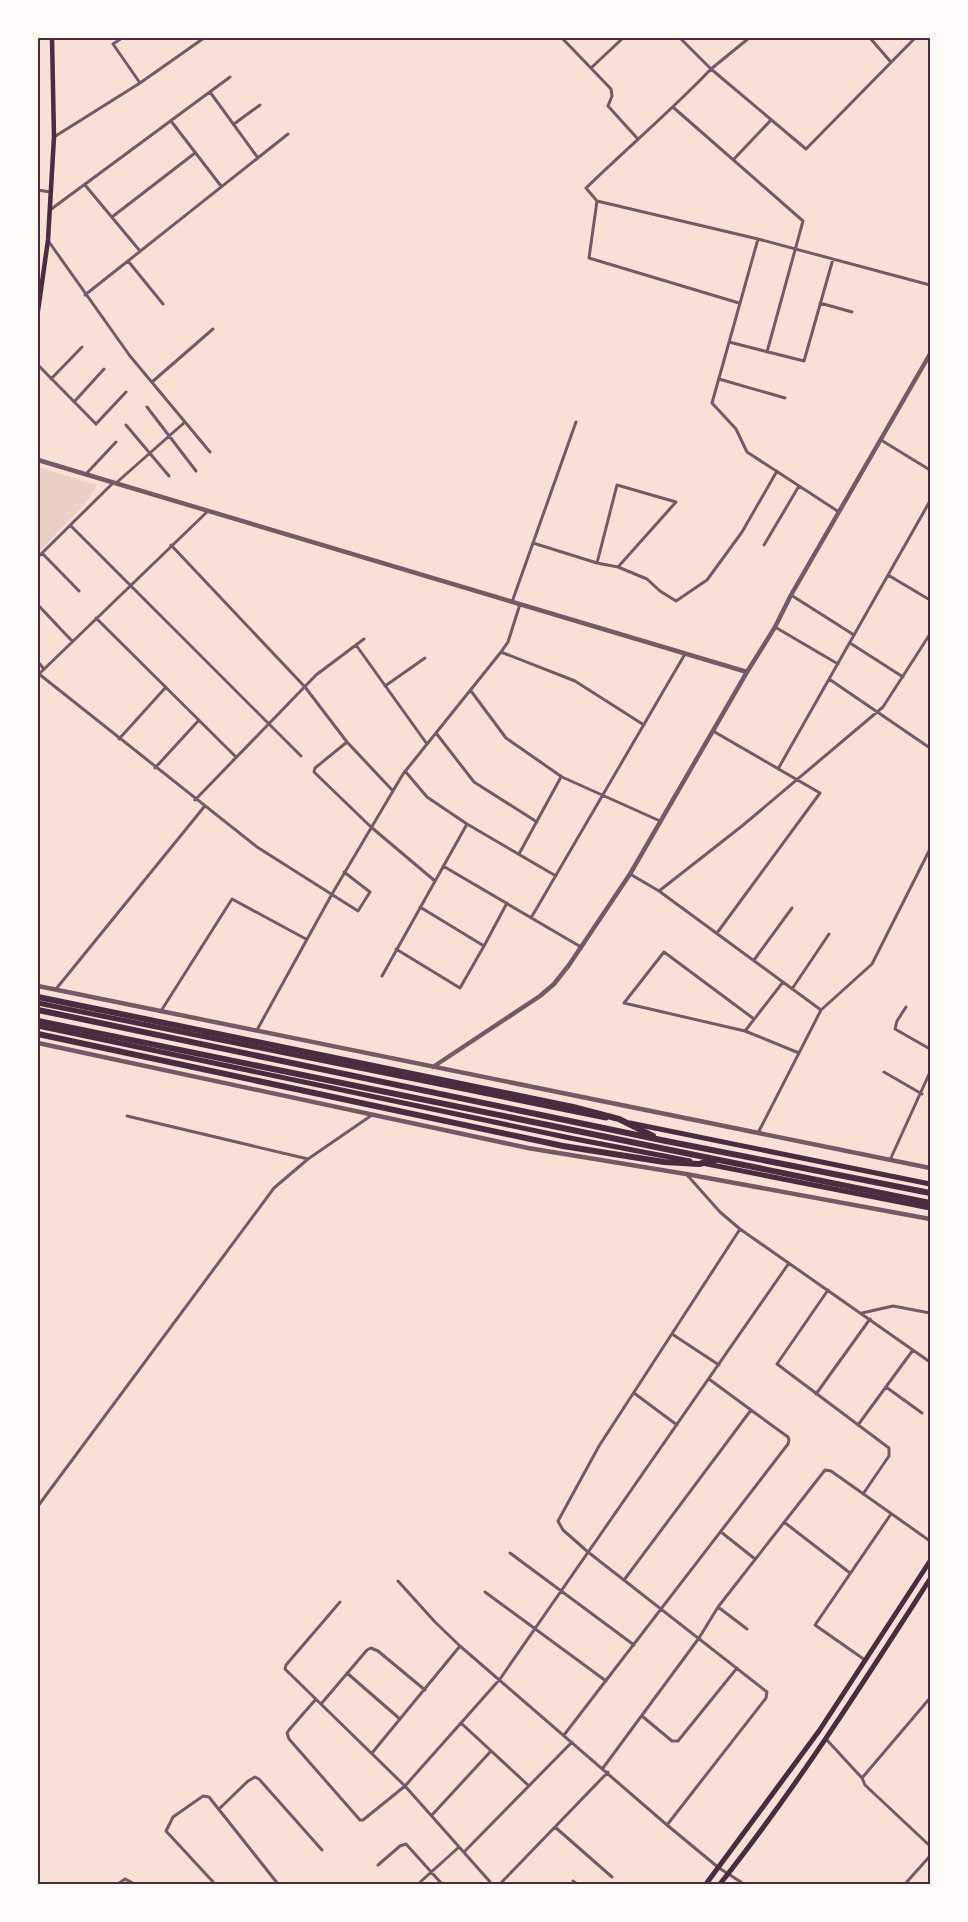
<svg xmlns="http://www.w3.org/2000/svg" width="968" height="1922" font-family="'Source Sans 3',sans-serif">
<rect width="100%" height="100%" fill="#f7e1d7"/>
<path fill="#ebcfc5" d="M 38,467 L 97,485 L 88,500 L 38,553 Z"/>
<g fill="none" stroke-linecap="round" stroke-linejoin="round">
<path stroke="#755966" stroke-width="3" d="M 122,38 L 113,44 L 140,83
M 562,38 L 611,89 L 612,96 L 608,106 L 637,138
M 680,38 L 711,69 L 749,38
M 870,38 L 890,61
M 915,38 L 806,149 L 711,69 C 671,111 627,148 586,188 L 597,201 L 758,239 L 930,285
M 591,68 L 623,38
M 210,92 L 258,158
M 674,108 L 803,221 L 767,352
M 171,121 L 221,186
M 234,124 L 260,105
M 54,137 L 140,83 L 204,38
M 734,159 L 770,121
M 85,185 L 140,251
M 38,190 L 50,192
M 597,201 L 589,258 L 739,303
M 50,210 L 230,77
M 112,217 L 195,153
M 758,239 L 712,403 L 736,429 L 747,452 L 839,512
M 49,242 L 130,356 L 210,452
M 128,261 L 163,304
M 85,295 L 288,134
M 820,303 L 852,312
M 729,342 L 804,361 L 833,259
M 38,365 L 96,424 L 126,392
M 51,379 L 82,347
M 719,379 L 785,398
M 152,382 L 213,329
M 74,402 L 104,369
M 147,407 L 196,471
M 126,425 L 169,476
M 881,440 L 930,470
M 86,474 L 116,442
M 116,483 L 185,422
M 70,525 L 301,756
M 533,543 L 597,563 L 618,567 L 647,579 L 660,591 L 676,601 L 707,580 L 742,532 L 777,471
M 171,545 L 305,687 L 347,742 L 393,791
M 764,545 L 799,486
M 42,553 L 79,591
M 38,557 L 113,483
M 597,563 L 617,485 L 676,502 L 618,567
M 888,575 L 930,600
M 791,595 L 854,635
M 512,602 L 576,422
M 38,605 L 72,641
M 96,618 L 236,757
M 775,627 L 838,664
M 850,643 L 903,677
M 356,645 L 427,744
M 501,652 L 575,681 L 644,725
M 38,662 L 44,669
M 39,674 L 257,847 L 358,911 L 370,892 L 344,872
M 39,674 L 208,511
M 829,679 L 930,748
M 385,686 L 425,658
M 471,691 L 506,738 L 562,777 L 660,821
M 713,731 L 820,793 L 717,933
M 436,733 L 474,782 L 537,822
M 119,739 L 166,687
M 347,742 L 315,768 L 314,772 L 371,827 L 435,881
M 155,768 L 199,720
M 778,769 L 930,501
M 405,771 L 427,797 L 467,824 L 556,876
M 195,800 L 316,675 L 364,639
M 519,854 L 561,777
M 443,866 L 581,947
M 630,874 L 659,891 L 821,1010 L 758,1133
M 659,891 L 742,826 L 883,707 L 930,634
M 420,907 L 484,946 L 507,903
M 531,918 L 685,654
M 396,949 L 460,988 L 484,946
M 754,960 L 792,908
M 382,976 L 467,824
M 56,989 L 204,807
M 792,989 L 829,934
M 906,1007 L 897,1021 L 895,1029 L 930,1049
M 821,1010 L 872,964 L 930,849
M 161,1011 L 232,899 L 306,939
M 754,1019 L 664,952 L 624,1003 L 745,1031 L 783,982
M 257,1030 L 332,894 L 403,774 L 501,652 L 508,642 L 520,604
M 745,1031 L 799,1053
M 884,1072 L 922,1094
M 127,1116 L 308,1159
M 890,1160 L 930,1072
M 688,1176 L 720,1212 L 740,1229 L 930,1362
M 828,1290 L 777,1364 L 889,1448 L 889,1456 L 863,1494
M 862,1313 L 893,1306 L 930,1313
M 672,1334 L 719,1365
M 886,1387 L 922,1413
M 634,1393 L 677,1425
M 816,1394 L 870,1319
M 858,1425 L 913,1350
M 38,1506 L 274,1188 L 308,1159 L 372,1115
M 784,1522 L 850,1573
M 721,1532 L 755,1559
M 510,1553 L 634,1645
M 624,1580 L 751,1410 L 709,1379
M 398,1581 L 435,1622 L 460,1646 L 667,1825 L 719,1868 L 744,1884
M 485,1592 L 606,1681
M 340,1602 L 286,1665 L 285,1669 L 405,1786 L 492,1884
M 718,1607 L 747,1629
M 865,1660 L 815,1625 L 891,1514
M 347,1673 L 400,1719
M 316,1699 L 289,1730 L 287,1733 L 289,1739 L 360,1820 L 363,1820 L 405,1786 L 500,1679 L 789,1263
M 321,1704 L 367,1650 L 371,1648 L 378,1651 L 425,1690
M 642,1716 L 672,1741 L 678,1741 L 737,1668
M 461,1723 L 529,1786
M 564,1735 L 788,1444 L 789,1440 L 788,1437 L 751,1410
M 826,1739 L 862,1778 L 865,1785 L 930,1846
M 372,1753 L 460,1646
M 603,1768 L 699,1638 L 718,1607 L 825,1470 L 831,1471 L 930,1541
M 862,1778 L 930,1698
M 219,1809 L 248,1781 L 255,1777 L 259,1779 L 322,1850
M 432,1815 L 491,1751
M 667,1825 L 766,1698 L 767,1692 L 588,1552 L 563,1530 L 558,1521 L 599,1446 L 740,1229
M 555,1827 L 612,1877
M 464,1852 L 572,1742
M 378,1865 L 400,1846 L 406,1844 L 442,1884
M 573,1881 L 577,1884
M 118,1884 L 125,1879 L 135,1884
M 215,1884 L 166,1831 L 173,1817 L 203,1796 L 209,1797 L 278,1884
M 418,1884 L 459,1847
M 500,1884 L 608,1772
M 905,1884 L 930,1856"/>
<path stroke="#755966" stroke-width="4.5" d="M 38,460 L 747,672
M 38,986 L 930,1168
M 38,1043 L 528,1148 L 686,1174 L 930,1219
M 433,1067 L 540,996 L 554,984 L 569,965 L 630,874 L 747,672 L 775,627 L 791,595 L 930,354"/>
<path stroke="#4a2c40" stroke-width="4.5" d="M 38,311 L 48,240 L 54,137 L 52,38"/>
<path stroke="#4a2c40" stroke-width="5" d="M 38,1003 L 606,1118
M 38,1026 L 570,1138 L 690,1161
M 630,1123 L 930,1184
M 702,1163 L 930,1208
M 706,1884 L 819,1731 L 930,1561
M 720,1884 C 797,1787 863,1683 930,1579"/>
<path stroke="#4a2c40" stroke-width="6" d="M 38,997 L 573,1107 L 619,1119 L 653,1136
M 38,1010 L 661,1140 L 930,1193
M 38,1021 L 930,1203
M 38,1034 L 563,1146 L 664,1162 L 699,1164 L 716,1160"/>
</g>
<rect width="968" height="1922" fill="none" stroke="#fffaf5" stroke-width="78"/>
<rect x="39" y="39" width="890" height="1844" fill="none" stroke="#4a2c40" stroke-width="2"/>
</svg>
